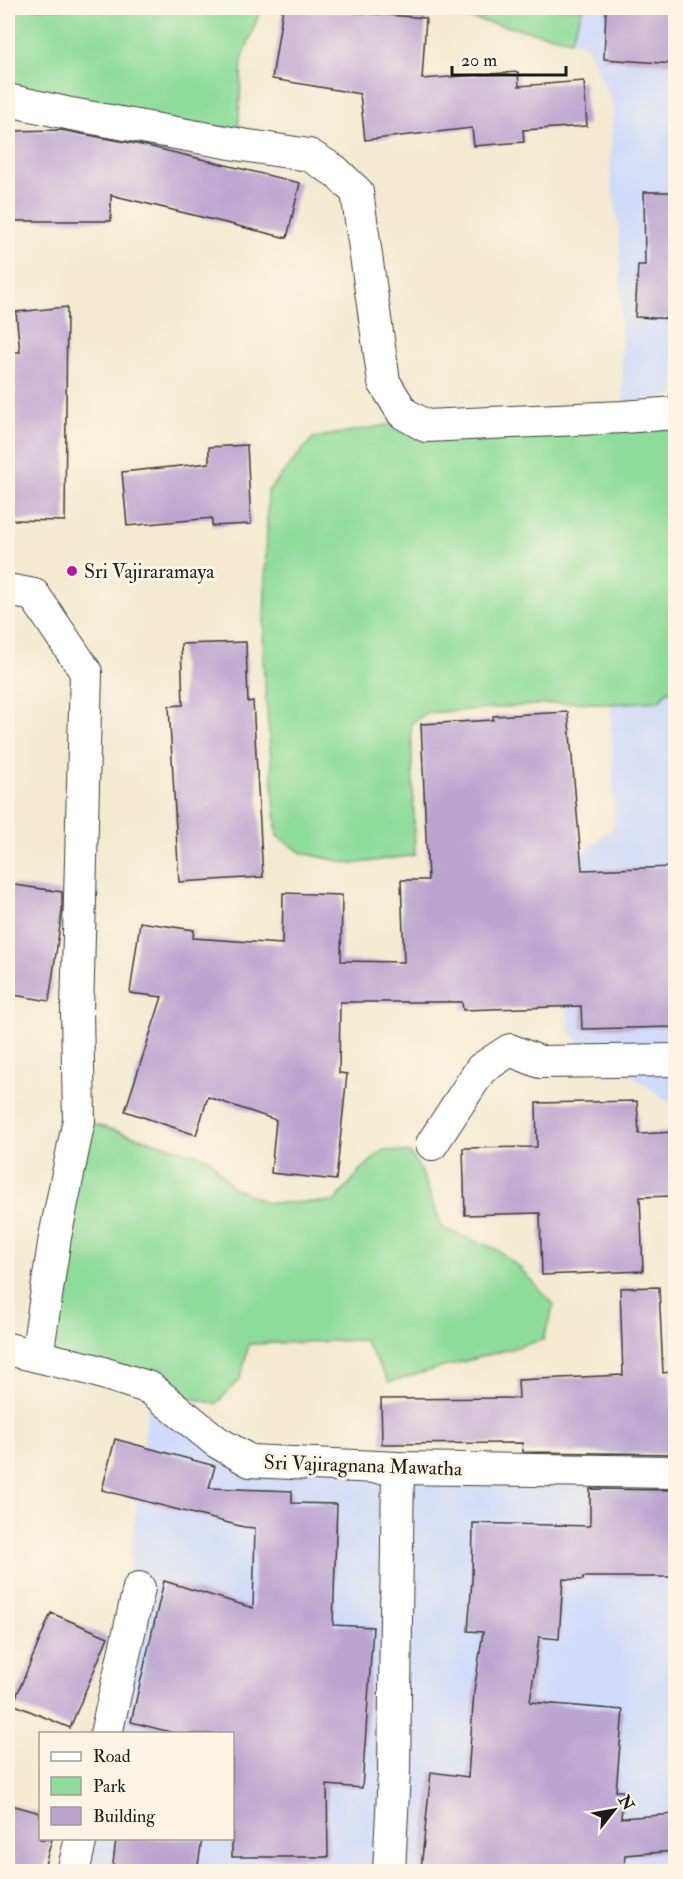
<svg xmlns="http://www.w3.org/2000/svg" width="683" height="1879" font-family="'IM FELL Double Pica',serif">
<rect width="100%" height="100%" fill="#fcf5e5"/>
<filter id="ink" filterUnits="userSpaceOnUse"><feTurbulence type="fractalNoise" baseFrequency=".0167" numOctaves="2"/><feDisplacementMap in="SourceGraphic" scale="12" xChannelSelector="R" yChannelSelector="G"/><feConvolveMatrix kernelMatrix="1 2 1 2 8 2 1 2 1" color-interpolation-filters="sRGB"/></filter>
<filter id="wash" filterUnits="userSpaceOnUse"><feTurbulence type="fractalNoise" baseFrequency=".008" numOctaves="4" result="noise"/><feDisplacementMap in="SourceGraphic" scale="24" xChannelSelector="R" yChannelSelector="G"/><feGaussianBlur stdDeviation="1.35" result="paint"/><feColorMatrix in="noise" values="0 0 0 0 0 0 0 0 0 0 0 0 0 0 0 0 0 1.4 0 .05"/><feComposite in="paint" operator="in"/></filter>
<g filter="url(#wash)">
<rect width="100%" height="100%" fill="#f3ead1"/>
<path fill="#d0daf9" d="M 583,8 L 675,8 L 675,395 L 623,403 L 619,231 L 610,173 L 613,105 L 586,45 L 571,40 Z
M 675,690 L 675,1106 L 630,1074 L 587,1051 L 568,1030 L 560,865 L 583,854 L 614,827 L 611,704 L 659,701 L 667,691 Z
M 675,1286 L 676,1286 L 675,1392 L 670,1332 Z
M 150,1388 L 250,1461 L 675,1472 L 675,1871 L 77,1872 L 86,1839 L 232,1838 L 232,1734 L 111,1733 Z"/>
<path fill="#8edc9a" stroke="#557c5b" stroke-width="1.5" d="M 8,8 L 261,8 L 242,60 L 238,132 L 8,95 Z
M 419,8 L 583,8 L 571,40 Z
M 411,421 L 675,423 L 675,690 L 667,691 L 659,701 L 611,704 L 574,702 L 427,713 L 411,723 L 415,855 L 353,864 L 302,853 L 277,836 L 263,660 L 268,491 L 313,438 Z
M 79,1120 L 209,1158 L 232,1187 L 268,1203 L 334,1202 L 361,1170 L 383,1150 L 410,1153 L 422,1173 L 443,1229 L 496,1249 L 519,1267 L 554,1305 L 543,1340 L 389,1382 L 364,1340 L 249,1344 L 240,1379 L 216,1404 L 150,1388 L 37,1356 Z"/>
<g id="blocks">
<path fill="#bba5d0" d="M 283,8 L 337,8 L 337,11 L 426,18 L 422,79 L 518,72 L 519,86 L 584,81 L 587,126 L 523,130 L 524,142 L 474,146 L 472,128 L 365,140 L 360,94 L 272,79 Z
M 606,8 L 675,8 L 675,64 L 604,59 Z
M 61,130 L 147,146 L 300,183 L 287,238 L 111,195 L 111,221 L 8,221 L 8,131 Z
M 644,192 L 675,192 L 675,319 L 635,317 L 638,265 L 645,265 Z
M 67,307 L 65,521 L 8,520 L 8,352 L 20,352 L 16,312 Z
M 247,445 L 251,524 L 212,526 L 212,518 L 127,526 L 122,472 L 209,463 L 209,447 Z
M 246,642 L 248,702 L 253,701 L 263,877 L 179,882 L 169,706 L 183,705 L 181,644 Z
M 568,712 L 582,870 L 675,867 L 675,1027 L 582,1029 L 581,1006 L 463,1010 L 462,1002 L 340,1002 L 339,1073 L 347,1074 L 336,1180 L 271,1173 L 276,1120 L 208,1097 L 196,1135 L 125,1111 L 162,997 L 130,993 L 140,922 L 194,930 L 193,938 L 282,944 L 283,893 L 342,895 L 341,961 L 404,962 L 401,880 L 428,880 L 421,724 L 493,720 L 493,716 Z
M 8,884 L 62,892 L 62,912 L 49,1001 L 8,994 Z
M 637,1101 L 639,1134 L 675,1132 L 675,1196 L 640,1197 L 643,1271 L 542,1275 L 540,1213 L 465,1215 L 463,1148 L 537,1147 L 536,1103 Z
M 659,1287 L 663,1373 L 670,1372 L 675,1454 L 523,1452 L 522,1443 L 382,1444 L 381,1399 L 519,1398 L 518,1380 L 623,1375 L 620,1288 Z
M 115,1439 L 215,1466 L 209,1488 L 292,1491 L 292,1503 L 337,1504 L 333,1625 L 373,1627 L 362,1788 L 327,1785 L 328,1857 L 232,1857 L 232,1734 L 178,1734 L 131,1722 L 164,1581 L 253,1608 L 255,1528 L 244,1527 L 102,1490 Z
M 590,1489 L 675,1490 L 675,1577 L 583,1577 L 583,1580 L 563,1579 L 559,1639 L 539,1637 L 530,1702 L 623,1710 L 616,1791 L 623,1791 L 621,1818 L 675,1814 L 675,1851 L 625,1855 L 624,1872 L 438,1872 L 421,1869 L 431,1772 L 468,1777 L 474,1691 L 483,1632 L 468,1631 L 472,1580 L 473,1523 L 590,1526 Z
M 51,1613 L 108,1637 L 70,1728 L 13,1704 Z
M 8,1804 L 40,1813 L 40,1839 L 52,1839 L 43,1872 L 8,1864 Z
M 116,1839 L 202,1839 L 197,1872 L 112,1872 Z"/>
</g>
</g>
<g filter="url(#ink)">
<use href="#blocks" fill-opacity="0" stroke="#3c3b37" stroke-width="1.5"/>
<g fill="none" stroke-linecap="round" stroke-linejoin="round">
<g stroke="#3c3b37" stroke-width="34">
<path id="street" d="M 8,100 L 71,114 L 242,145 L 309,155 L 335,171 L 357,192 L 384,382 L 403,413 L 426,426 L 623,417 L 676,413
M 8,590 L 34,595 L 86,672 L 77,1011 L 79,1120 L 55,1237 L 37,1356
M 432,1144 L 481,1069 L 510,1050 L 540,1062 L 676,1060
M 8,1349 L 90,1369 L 150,1388 L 217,1442 L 250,1461 L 398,1468 L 676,1472
M 106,1734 L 139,1588
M 73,1872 L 81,1838
M 389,1872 L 394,1772 L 398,1468"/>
</g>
<use href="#street" stroke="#fff" stroke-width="32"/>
</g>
</g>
<circle fill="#b5179e" stroke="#fcf5e5" stroke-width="2" cx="72" cy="571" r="6"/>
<g text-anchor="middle" stroke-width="6" stroke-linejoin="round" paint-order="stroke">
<g font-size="20" fill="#1c1c1c" stroke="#fcf5e5" text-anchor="start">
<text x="84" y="578">Sri Vajiraramaya</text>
</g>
<g font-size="20" fill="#1c1c1c" stroke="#fcf5e5">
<text transform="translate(363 1465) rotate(2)" y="7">Sri Vajiragnana Mawatha</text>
</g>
</g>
<rect width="683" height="1879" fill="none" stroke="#fcf5e5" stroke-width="30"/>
<rect x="39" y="1732" width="195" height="108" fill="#fcf5e5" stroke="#a29e95" stroke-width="1.5"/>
<rect x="51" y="1752" width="30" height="9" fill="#ffffff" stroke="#a29e95" stroke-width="1.5"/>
<text x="93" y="1762" font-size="18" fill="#1c1c1c">Road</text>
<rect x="51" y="1777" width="30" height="18" fill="#8edc9a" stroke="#a29e95" stroke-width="1.5"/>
<text x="93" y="1792" font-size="18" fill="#1c1c1c">Park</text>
<rect x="51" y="1807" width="30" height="18" fill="#bba5d0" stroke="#a29e95" stroke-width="1.5"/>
<text x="93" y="1822" font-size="18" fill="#1c1c1c">Building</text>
<g transform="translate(614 1810) rotate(59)" stroke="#fcf5e5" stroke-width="4.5" paint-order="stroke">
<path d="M0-4.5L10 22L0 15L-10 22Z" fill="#1c1c1c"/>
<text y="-9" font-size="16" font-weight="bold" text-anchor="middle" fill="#1c1c1c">N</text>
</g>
<path d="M452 66v9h114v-9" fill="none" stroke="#1c1c1c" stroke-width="3"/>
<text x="461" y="66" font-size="18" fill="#1c1c1c" stroke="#fcf5e5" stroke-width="4.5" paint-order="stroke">20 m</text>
</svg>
